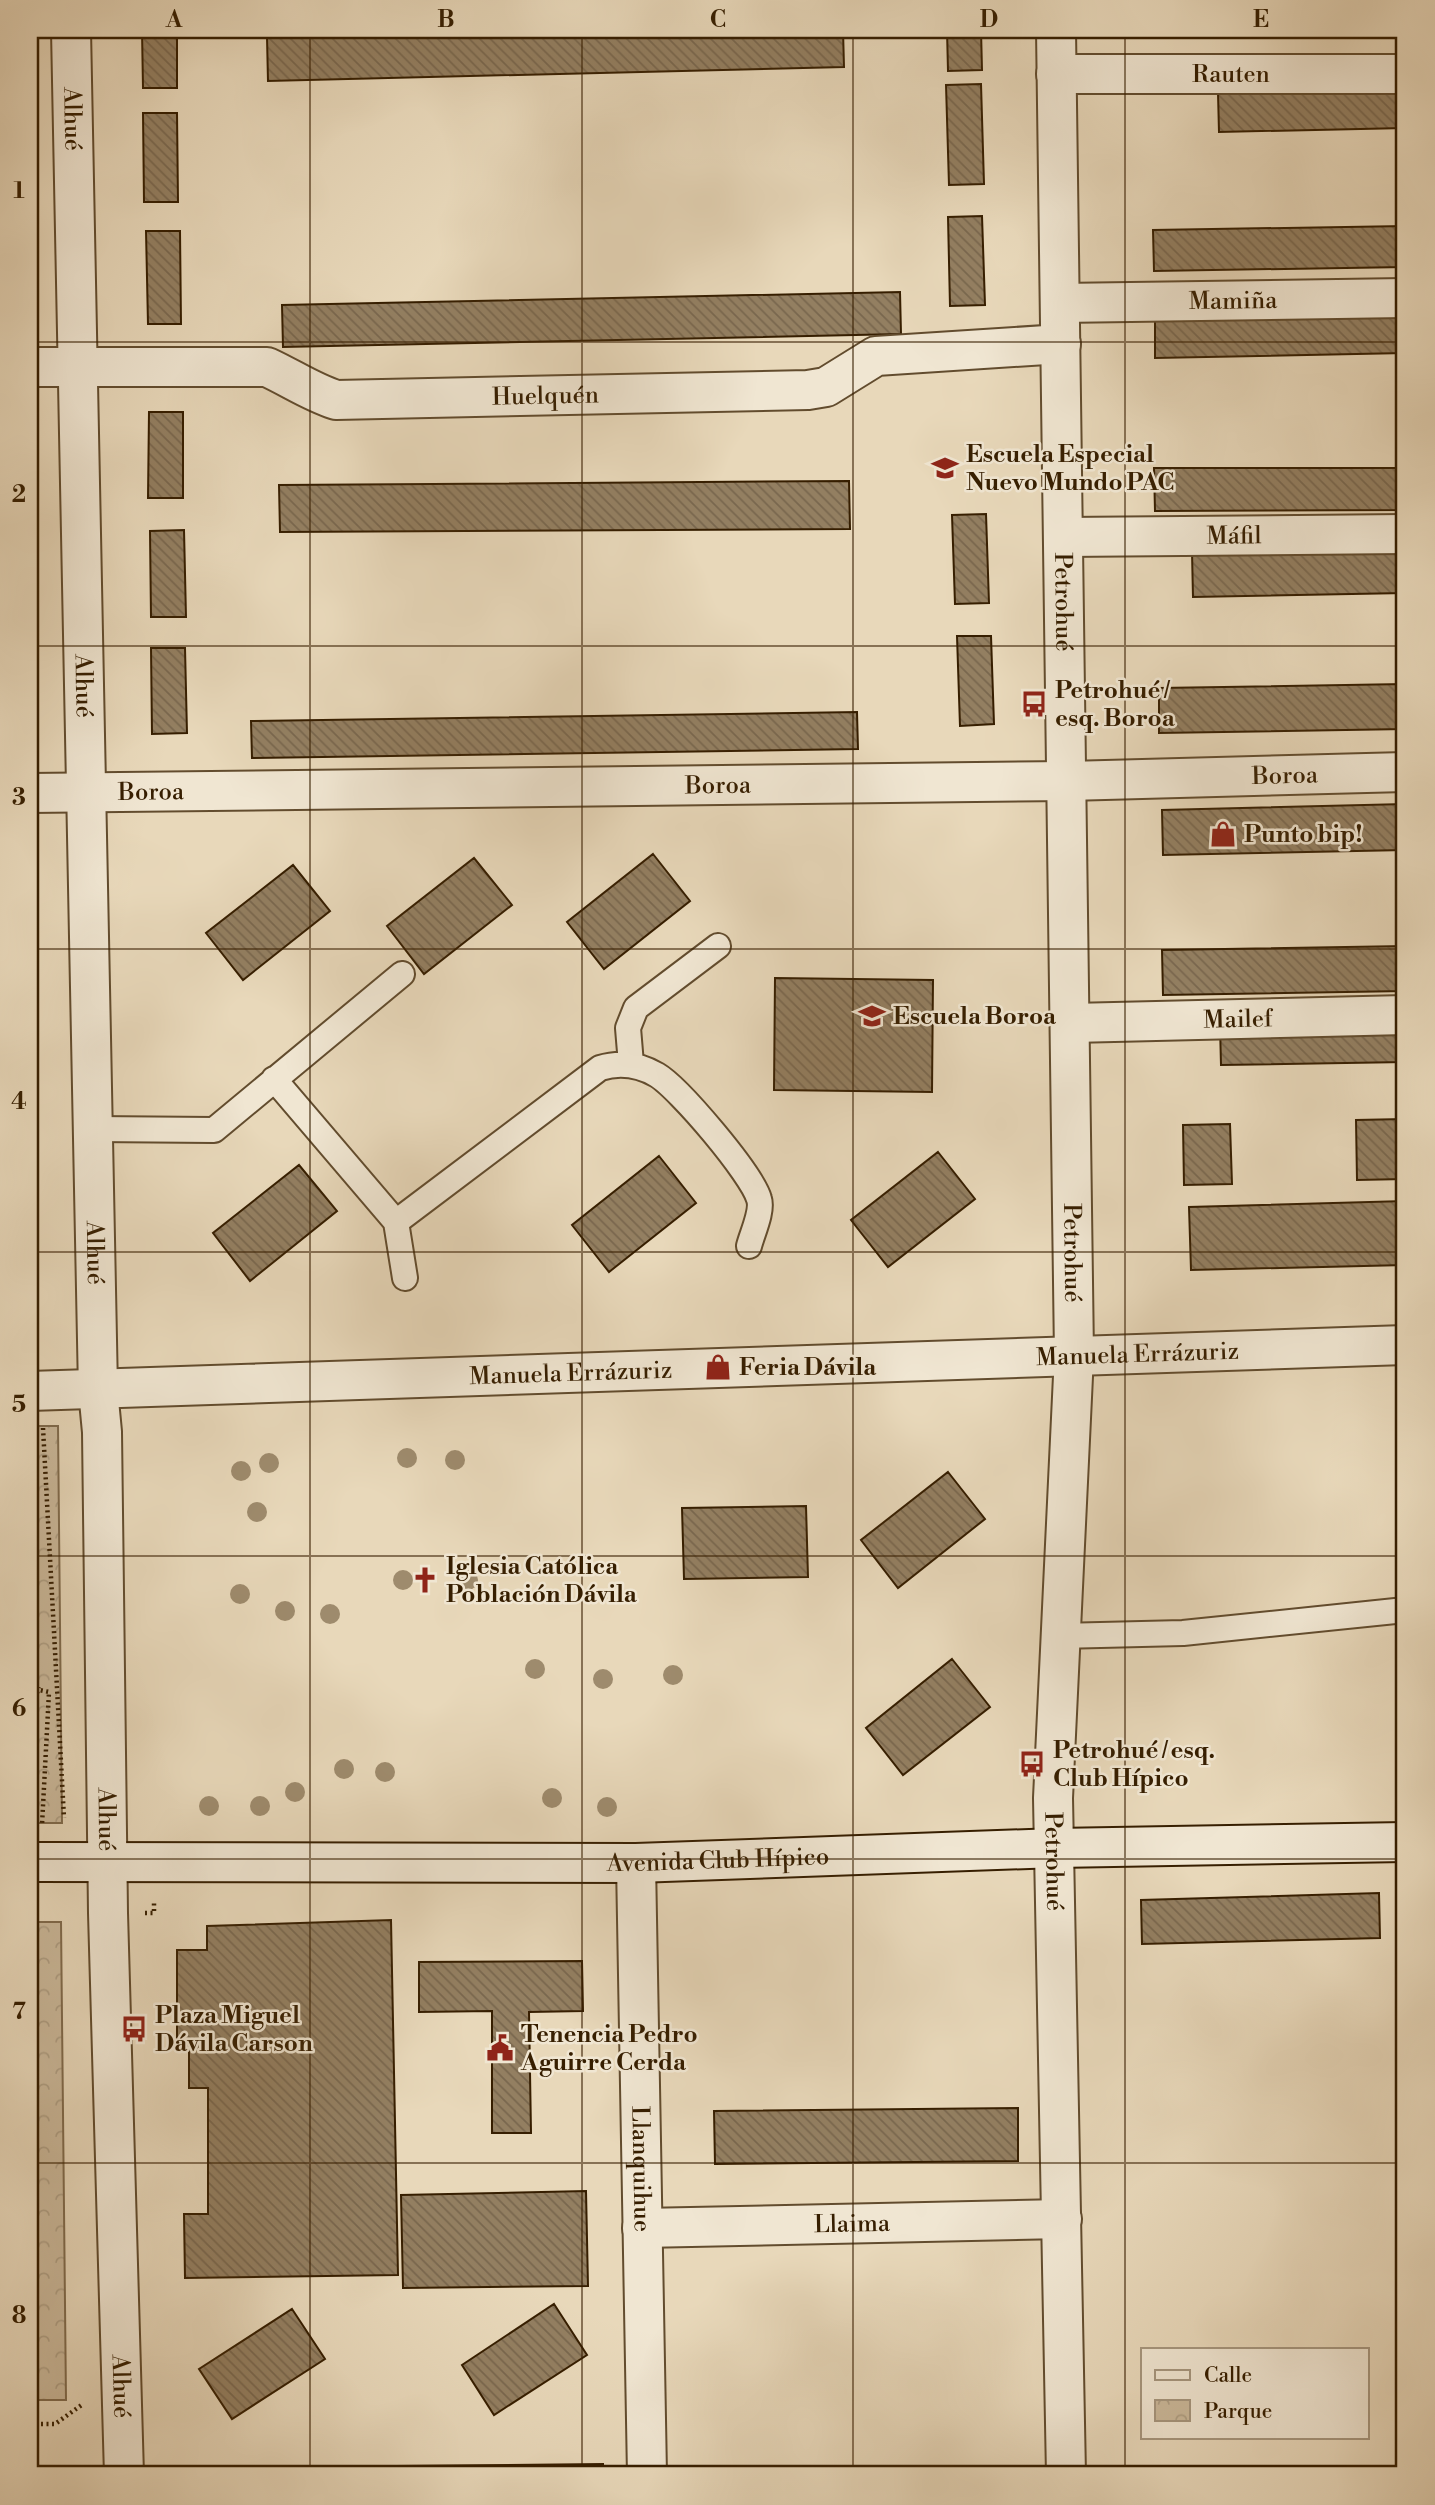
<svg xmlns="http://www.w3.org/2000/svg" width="1435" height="2505" font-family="'Libre Bodoni',serif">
<defs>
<pattern id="park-crowns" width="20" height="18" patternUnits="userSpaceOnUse" patternTransform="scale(1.75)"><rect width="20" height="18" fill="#cab89a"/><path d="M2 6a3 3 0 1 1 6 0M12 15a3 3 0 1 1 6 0" fill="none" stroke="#ae9e83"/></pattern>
<pattern id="building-back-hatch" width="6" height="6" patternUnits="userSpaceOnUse" patternTransform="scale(1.75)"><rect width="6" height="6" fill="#937f61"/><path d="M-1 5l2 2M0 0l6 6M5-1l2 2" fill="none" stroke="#79674e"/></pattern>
</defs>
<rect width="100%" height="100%" fill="#e8d8ba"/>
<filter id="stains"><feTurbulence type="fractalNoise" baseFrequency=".00286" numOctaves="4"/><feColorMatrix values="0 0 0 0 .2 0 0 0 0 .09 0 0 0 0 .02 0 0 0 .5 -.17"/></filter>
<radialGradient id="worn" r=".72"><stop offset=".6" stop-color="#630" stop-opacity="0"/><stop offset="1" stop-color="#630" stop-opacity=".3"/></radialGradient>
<path fill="url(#park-crowns)" stroke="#806b4d" stroke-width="2" d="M 30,1426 L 58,1426 L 62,1823 L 30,1823 Z
M 30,1922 L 61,1922 L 66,2400 L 30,2400 Z"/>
<path fill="url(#building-back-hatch)" stroke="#361e00" stroke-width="2" d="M 142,30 L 177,30 L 177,88 L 143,88 Z
M 611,30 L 843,30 L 844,67 L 268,81 L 267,37 Z
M 947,30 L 981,30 L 982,70 L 948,71 Z
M 981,84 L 984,184 L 949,185 L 946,85 Z
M 1405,88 L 1405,128 L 1219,132 L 1218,93 Z
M 143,113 L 177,113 L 178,202 L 144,202 Z
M 982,216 L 985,305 L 950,306 L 948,217 Z
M 1405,226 L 1405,267 L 1154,271 L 1153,230 Z
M 146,231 L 180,231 L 181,324 L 148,324 Z
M 900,292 L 901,334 L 283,347 L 282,305 Z
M 1405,313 L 1405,353 L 1155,358 L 1155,317 Z
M 149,412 L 183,412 L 183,498 L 148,498 Z
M 1154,468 L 1405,468 L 1405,510 L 1155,511 Z
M 849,481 L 850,529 L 280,532 L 279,485 Z
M 986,514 L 989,603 L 955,604 L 952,515 Z
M 184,530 L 186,617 L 151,617 L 150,531 Z
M 1405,549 L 1405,593 L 1193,597 L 1192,552 Z
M 957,636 L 991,636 L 994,724 L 960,726 Z
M 151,648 L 185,648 L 187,733 L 152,734 Z
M 1405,684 L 1405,729 L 1159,733 L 1159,688 Z
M 857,712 L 858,749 L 252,758 L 251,721 Z
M 1405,804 L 1405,850 L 1163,855 L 1162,810 Z
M 653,854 L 690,901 L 604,969 L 567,922 Z
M 474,858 L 512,905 L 424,974 L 387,926 Z
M 293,865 L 330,911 L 243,980 L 206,933 Z
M 1405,946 L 1405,991 L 1163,995 L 1162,950 Z
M 775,978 L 933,980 L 932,1092 L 774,1090 Z
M 1405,1023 L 1405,1062 L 1221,1065 L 1220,1026 Z
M 1404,1119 L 1405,1179 L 1357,1180 L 1356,1120 Z
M 1230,1124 L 1232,1184 L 1184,1185 L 1183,1125 Z
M 938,1152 L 975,1199 L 888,1267 L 851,1220 Z
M 659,1156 L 696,1203 L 609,1272 L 572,1225 Z
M 299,1165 L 337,1211 L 250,1281 L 213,1233 Z
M 30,1197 L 31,1197 L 33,1309 L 30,1309 Z
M 1405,1201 L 1405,1265 L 1191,1270 L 1189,1207 Z
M 948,1472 L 985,1519 L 898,1588 L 861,1540 Z
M 806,1506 L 808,1577 L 684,1579 L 682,1508 Z
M 952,1659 L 990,1707 L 903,1775 L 866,1728 Z
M 1379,1893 L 1380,1938 L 1142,1944 L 1141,1900 Z
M 391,1920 L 398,2275 L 185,2278 L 184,2214 L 208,2214 L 208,2088 L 189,2088 L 189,2050 L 177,2050 L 177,1950 L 207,1950 L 207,1926 Z
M 582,1961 L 583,2011 L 529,2012 L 531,2133 L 492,2133 L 492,2011 L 419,2012 L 419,1962 Z
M 1018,2108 L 1018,2161 L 715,2164 L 714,2111 Z
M 586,2191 L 588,2286 L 403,2288 L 401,2195 Z
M 554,2304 L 587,2355 L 494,2415 L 462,2365 Z
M 292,2309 L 325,2359 L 232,2419 L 199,2369 Z
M 603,2464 L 603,2475 L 188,2475 L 188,2468 Z"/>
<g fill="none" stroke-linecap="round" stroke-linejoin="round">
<g stroke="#624c2e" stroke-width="28">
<path id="lane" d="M 631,1064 L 628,1028 L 636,1008 L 718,946
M 274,1079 L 396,1222
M 93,1129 L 214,1130 L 402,974
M 405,1278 L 396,1222 L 600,1068 C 620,1062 638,1064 657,1075 C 679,1088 752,1174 759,1199 C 763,1211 752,1234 749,1246
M 1059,1636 L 1183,1633 L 1405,1610"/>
</g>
<g stroke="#624c2e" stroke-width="42">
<g id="street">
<path id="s1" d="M 71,30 L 98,1390 L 102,1432 L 108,1913 L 124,2475"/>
<path id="s2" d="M 1056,30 L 1074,1355 L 1053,1798 L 1066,2475"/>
<path id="s3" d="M 1056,74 L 1405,74"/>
<path id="s4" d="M 1060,303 L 1405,298"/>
<path id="s5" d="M 30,367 L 267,367 C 291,378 311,392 336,400 L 808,390 L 826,387 L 876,356 L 1061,344"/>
<path id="s6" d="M 1064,537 L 1405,534"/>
<path id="s7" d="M 30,793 L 1068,781 L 1405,772"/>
<path id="s8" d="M 1072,1023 L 1405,1015"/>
<path id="s9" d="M 30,1391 L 1405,1345"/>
<path id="s10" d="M 636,1863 L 647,2475"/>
<path id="s11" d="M 642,2228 L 1062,2219"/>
</g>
</g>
<g stroke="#361e00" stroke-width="42">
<g id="secondary">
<path id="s12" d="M 30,1862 L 636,1863 L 1056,1848 L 1405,1842"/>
</g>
</g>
<path stroke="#361e00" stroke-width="4.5" stroke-dasharray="2 3.5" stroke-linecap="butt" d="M 43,1428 L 64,1818
M 30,1688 L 49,1692 L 42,1825
M 30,1714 L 39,1687
M 145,1913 L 154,1913 L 154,1900
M 30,2424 L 55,2424 L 83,2404"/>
<use href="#lane" stroke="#f0e6d2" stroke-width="24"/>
<use href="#street" stroke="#f0e6d2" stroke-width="38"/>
<use href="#secondary" stroke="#f0e6d2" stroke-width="38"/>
</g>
<g fill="#9e8b6d">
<circle cx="407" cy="1458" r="10"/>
<circle cx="455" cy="1460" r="10"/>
<circle cx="269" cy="1463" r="10"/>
<circle cx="241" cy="1471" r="10"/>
<circle cx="257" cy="1512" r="10"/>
<circle cx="403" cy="1580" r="10"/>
<circle cx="468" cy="1580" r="10"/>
<circle cx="240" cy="1594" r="10"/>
<circle cx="285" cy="1611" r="10"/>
<circle cx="330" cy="1614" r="10"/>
<circle cx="535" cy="1669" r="10"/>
<circle cx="673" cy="1675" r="10"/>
<circle cx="603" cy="1679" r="10"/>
<circle cx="344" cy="1769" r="10"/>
<circle cx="385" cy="1772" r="10"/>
<circle cx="295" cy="1792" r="10"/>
<circle cx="552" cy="1798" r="10"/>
<circle cx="209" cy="1806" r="10"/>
<circle cx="260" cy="1806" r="10"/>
<circle cx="607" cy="1807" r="10"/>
</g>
<path fill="none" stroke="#361e00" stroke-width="2" stroke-opacity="0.55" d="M 310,30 L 310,2475M 582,30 L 582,2475M 853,30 L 853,2475M 1125,30 L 1125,2475M 30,342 L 1405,342M 30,646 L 1405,646M 30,949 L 1405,949M 30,1252 L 1405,1252M 30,1556 L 1405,1556M 30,1859 L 1405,1859M 30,2163 L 1405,2163"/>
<defs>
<g id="school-bare" transform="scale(2.1)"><path d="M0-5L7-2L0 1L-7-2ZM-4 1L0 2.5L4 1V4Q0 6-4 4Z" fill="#8f2418" stroke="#f0e6d2" stroke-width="2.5" paint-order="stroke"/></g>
<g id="bus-bare" transform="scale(2.1)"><path d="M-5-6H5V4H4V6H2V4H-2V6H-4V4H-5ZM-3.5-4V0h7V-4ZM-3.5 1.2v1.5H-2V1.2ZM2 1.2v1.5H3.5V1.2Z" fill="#8f2418" stroke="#f0e6d2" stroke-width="2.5" paint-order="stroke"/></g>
<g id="shop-bare" transform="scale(2.1)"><path d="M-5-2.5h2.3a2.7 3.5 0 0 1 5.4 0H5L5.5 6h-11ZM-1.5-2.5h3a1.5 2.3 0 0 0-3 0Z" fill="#8f2418" stroke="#f0e6d2" stroke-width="2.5" paint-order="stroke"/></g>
<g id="church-bare" transform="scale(2.1)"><path d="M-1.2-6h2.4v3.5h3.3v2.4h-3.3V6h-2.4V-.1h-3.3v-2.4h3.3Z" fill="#8f2418" stroke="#f0e6d2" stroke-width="2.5" paint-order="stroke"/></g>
<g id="civic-bare" transform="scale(2.1)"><path d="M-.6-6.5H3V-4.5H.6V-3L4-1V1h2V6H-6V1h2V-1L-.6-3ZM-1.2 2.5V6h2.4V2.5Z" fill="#8f2418" stroke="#f0e6d2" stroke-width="2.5" paint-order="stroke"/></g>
</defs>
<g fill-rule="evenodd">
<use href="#school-bare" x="945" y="468"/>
<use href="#bus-bare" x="1034" y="704"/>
<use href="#shop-bare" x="1223" y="834"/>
<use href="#school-bare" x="872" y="1016"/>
<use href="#shop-bare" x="718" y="1367"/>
<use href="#church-bare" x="425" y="1580"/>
<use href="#bus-bare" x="1032" y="1764"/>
<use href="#bus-bare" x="134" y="2029"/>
<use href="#civic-bare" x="500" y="2048"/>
</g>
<g text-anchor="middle" stroke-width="5" stroke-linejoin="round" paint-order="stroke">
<g font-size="24" fill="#361e00" stroke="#f0e6d2">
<text dy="8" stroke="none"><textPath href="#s3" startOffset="175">Rauten</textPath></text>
<text dy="8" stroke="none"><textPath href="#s1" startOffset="89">Alhué</textPath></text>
<text dy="8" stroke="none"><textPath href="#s4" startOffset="173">Mamiña</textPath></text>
<text dy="8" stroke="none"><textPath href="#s5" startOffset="523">Huelquén</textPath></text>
<text dy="8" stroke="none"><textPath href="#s6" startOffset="170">Máfil</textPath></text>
<text dy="8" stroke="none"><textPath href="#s2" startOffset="572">Petrohué</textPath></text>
<text dy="8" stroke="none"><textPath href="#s1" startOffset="656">Alhué</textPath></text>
<text dy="8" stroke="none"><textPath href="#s7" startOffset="1255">Boroa</textPath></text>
<text dy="8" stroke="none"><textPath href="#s7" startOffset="688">Boroa</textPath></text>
<text dy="8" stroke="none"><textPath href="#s7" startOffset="121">Boroa</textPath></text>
<text dy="8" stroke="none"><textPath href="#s8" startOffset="166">Mailef</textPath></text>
<text dy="8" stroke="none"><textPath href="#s1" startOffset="1223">Alhué</textPath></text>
<text dy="8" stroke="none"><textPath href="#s2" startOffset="1223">Petrohué</textPath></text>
<text dy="8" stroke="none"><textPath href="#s9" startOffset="1108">Manuela Errázuriz</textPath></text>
<text dy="8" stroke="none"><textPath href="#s9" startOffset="541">Manuela Errázuriz</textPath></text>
<text dy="8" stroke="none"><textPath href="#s1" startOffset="1790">Alhué</textPath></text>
<text dy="8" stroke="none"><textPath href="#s12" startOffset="688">Avenida Club Hípico</textPath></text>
<text dy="8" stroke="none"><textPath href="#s2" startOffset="1832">Petrohué</textPath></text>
<text dy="8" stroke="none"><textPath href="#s10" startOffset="306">Llanquihue</textPath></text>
<text dy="8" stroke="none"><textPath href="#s11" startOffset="210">Llaima</textPath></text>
<text dy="8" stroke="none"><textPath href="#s1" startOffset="2357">Alhué</textPath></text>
</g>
<g font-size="24" font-weight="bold" fill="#361e00" stroke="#f0e6d2" text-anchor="start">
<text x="966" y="462">Escuela Especial<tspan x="966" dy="28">Nuevo Mundo PAC</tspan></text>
<text x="1055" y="698">Petrohué /<tspan x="1055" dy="28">esq. Boroa</tspan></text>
<text x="1244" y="842">Punto bip!</text>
<text x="893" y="1024">Escuela Boroa</text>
<text x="739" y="1375">Feria Dávila</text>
<text x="446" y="1574">Iglesia Católica<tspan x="446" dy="28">Población Dávila</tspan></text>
<text x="1053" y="1758">Petrohué / esq.<tspan x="1053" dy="28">Club Hípico</tspan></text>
<text x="155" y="2023">Plaza Miguel<tspan x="155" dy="28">Dávila Carson</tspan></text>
<text x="521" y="2042">Tenencia Pedro<tspan x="521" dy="28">Aguirre Cerda</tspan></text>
</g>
</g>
<rect width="1435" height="2505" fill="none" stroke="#e8d8ba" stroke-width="77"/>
<rect x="1141" y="2348" width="228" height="91" fill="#f0e6d2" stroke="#a6967e" stroke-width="2"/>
<rect x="1155" y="2370" width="35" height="10" fill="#f0e6d2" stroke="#a6967e" stroke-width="2"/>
<text x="1204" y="2382" font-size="21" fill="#361e00">Calle</text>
<rect x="1155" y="2400" width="35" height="21" fill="url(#park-crowns)" stroke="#a6967e" stroke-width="2"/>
<text x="1204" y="2418" font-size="21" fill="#361e00">Parque</text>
<rect x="38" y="38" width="1358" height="2428" fill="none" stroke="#361e00" stroke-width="2.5"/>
<g font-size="23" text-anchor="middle" font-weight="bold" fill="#361e00">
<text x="174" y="27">A</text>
<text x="446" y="27">B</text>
<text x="718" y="27">C</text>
<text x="989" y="27">D</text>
<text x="1261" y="27">E</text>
<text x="19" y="198">1</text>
<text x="19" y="502">2</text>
<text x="19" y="805">3</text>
<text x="19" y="1109">4</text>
<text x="19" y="1412">5</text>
<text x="19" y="1716">6</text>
<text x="19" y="2019">7</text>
<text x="19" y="2323">8</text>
</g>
<rect width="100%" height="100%" filter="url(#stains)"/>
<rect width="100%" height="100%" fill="url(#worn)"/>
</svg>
